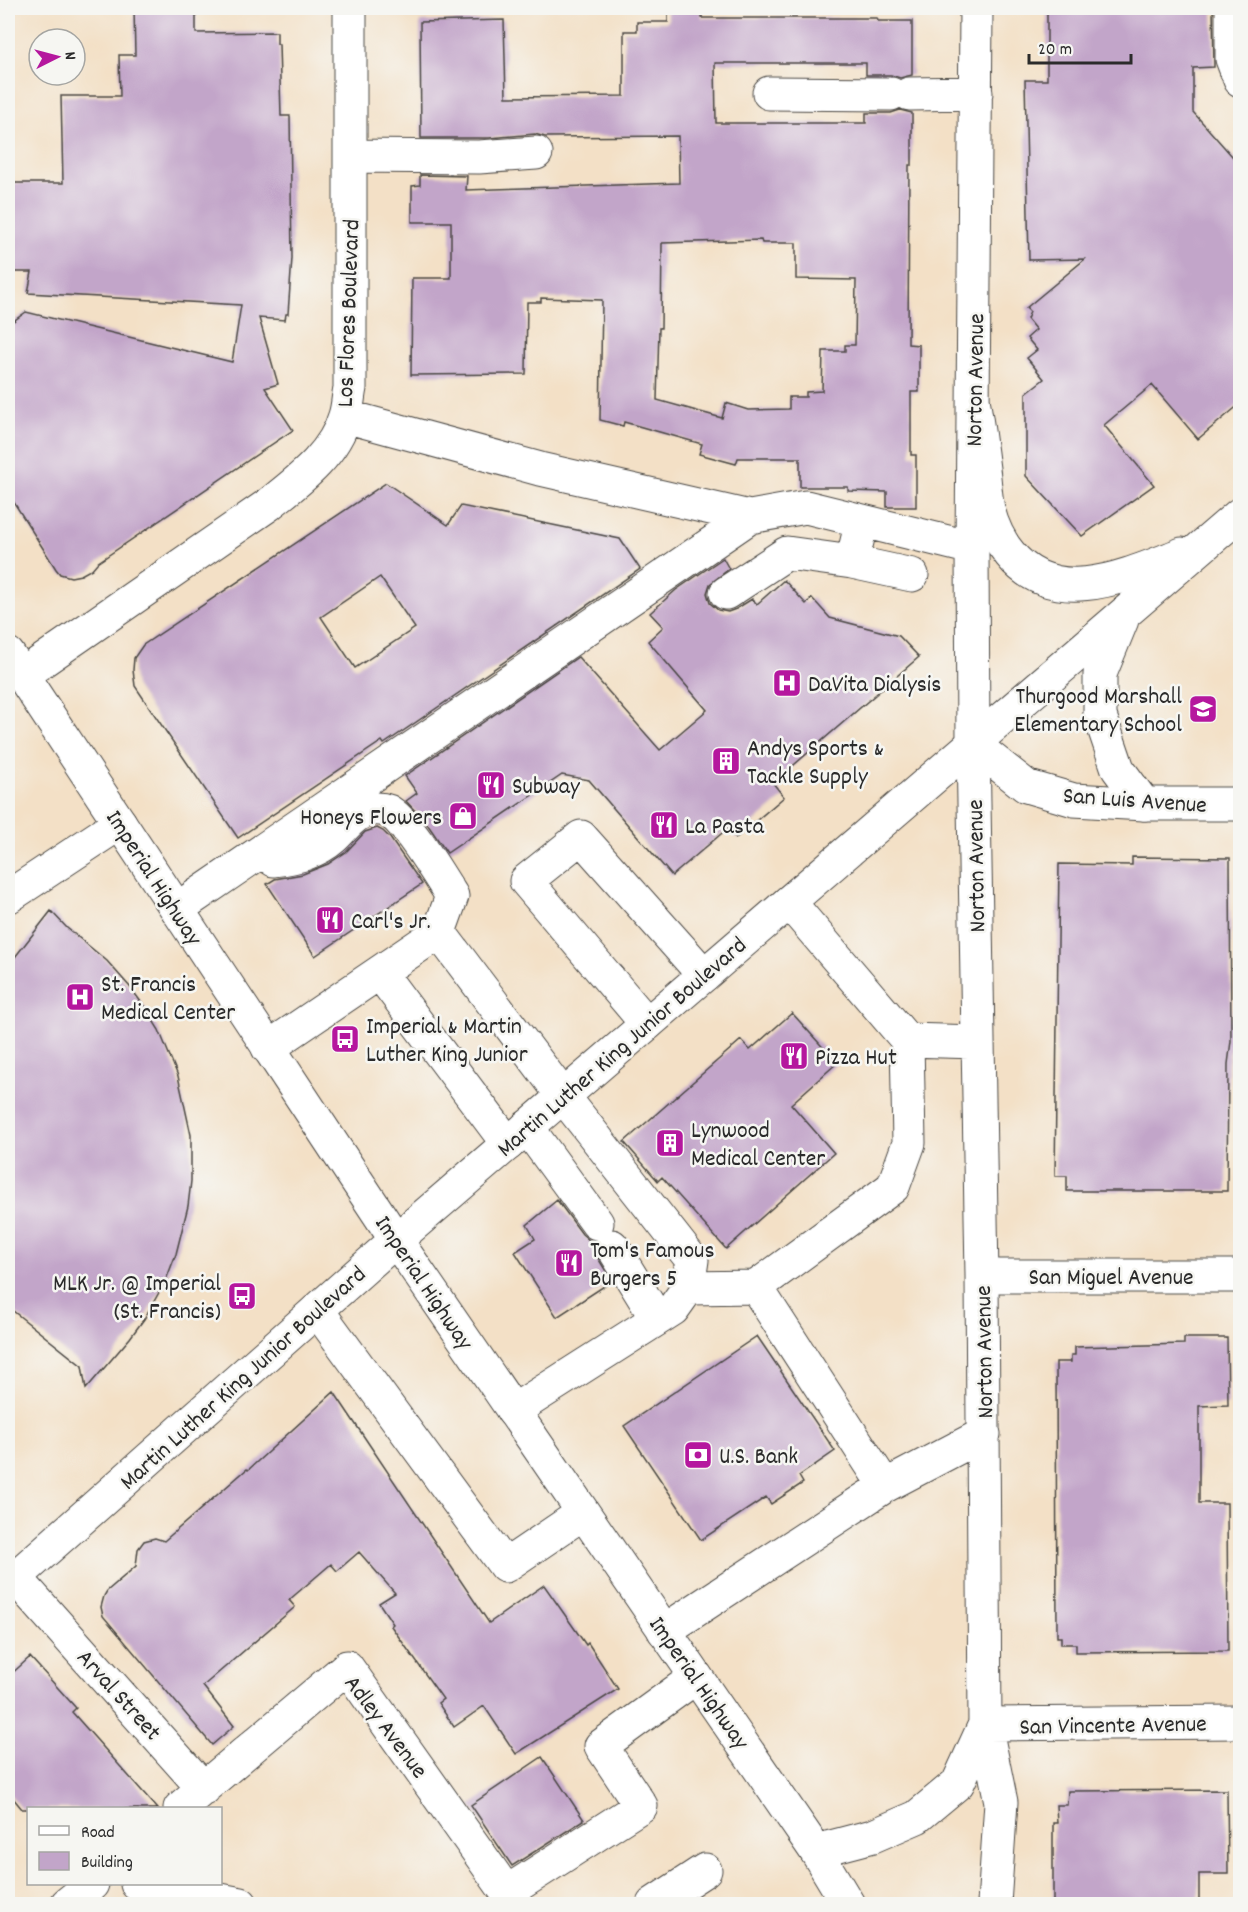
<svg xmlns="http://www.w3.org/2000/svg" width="1248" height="1912" font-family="Dekko,sans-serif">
<rect width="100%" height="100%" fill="#f6f6f2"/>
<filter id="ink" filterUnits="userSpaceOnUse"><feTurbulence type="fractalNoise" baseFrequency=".0167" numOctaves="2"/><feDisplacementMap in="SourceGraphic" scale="12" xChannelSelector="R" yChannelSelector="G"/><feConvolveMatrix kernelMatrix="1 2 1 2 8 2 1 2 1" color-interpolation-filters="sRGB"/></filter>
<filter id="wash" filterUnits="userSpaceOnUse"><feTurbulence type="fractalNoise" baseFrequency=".008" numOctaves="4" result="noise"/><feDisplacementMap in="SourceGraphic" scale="24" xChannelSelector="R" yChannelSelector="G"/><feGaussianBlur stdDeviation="1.35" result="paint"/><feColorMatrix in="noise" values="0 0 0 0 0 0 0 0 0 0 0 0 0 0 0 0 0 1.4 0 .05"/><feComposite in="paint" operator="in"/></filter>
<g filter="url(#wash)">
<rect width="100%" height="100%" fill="#f3e0c6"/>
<g id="blocks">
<path fill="#c2a5c9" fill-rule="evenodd" d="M 134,8 L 196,8 L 196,33 L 277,32 L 277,44 L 279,44 L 281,116 L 290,116 L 292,258 L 288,314 L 286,314 L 285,320 L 259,318 L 278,384 L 265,388 L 293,430 L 97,563 L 92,569 L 81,575 L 71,577 L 60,574 L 56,569 L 8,493 L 8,325 L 26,312 L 232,362 L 241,305 L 28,293 L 32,272 L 8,272 L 8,183 L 63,183 L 61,96 L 120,96 L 119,55 L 135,55 Z
M 668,8 L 702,8 L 702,18 L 877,18 L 878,21 L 912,21 L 912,75 L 900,78 L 891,75 L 866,75 L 866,63 L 715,63 L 716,123 L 866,123 L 866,113 L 891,113 L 900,110 L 912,113 L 912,165 L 909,165 L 908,344 L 919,345 L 919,392 L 911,392 L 911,455 L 916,455 L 916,507 L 887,507 L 887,492 L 848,491 L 848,487 L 800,487 L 800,458 L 738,458 L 736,464 L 699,454 L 702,444 L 624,422 L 623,426 L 600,420 L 602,300 L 541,298 L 541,302 L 527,302 L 526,374 L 411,375 L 412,278 L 451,278 L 451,222 L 412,222 L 412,186 L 420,185 L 420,175 L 467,176 L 466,190 L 679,183 L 678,136 L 545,137 L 535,134 L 489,138 L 421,138 L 420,22 L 504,20 L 506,97 L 624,96 L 624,31 L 637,31 L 637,22 L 668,22 ZM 761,240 L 762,243 L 796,243 L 796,279 L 856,280 L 855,345 L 845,345 L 845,351 L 823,351 L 822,391 L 806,392 L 806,397 L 789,397 L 789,409 L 748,410 L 726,403 L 722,418 L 657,400 L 659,328 L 661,328 L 662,243 Z
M 1047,8 L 1213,8 L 1214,67 L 1193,68 L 1193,112 L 1240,165 L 1240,404 L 1198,439 L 1152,385 L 1104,425 L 1154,485 L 1082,536 L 1026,476 L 1026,393 L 1044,379 L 1027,358 L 1037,350 L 1027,338 L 1036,330 L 1027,319 L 1030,312 L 1026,308 L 1085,259 L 1029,260 L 1025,80 L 1047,80 Z
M 386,483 L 448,525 L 461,506 L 620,539 L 640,569 L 384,744 L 382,741 L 238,838 L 135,686 L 133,670 L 134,658 L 143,645 ZM 380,577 L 415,628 L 355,668 L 321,617 Z
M 723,558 L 729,569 L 710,584 L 707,593 L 710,603 L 718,610 L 728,612 L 736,609 L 752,599 L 757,604 L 784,580 L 806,604 L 812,598 L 830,618 L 899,636 L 919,657 L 773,783 L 784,797 L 736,838 L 728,828 L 672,876 L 589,780 L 562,775 L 447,853 L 428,825 L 406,801 L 417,793 L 405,776 L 578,657 L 660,750 L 707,710 L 648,641 L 663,627 L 650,613 L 676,590 Z
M 377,828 L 383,831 L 390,838 L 422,884 L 315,956 L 267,884 L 275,879 L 303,874 L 328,864 L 346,852 L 365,832 Z
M 1132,857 L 1230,858 L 1231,1041 L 1228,1064 L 1227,1191 L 1067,1191 L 1067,1176 L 1055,1176 L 1059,864 L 1132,865 Z
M 51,911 L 67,928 L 107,961 L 130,987 L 144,1006 L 159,1030 L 178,1076 L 191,1135 L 191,1181 L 188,1206 L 176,1254 L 166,1280 L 144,1319 L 130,1338 L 86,1389 L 82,1366 L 8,1307 L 8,966 Z
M 792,1013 L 837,1063 L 791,1104 L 834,1153 L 726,1249 L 662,1177 L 658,1181 L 624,1142 L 741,1040 L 750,1050 Z
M 557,1200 L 582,1234 L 589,1240 L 594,1241 L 593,1247 L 596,1255 L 612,1281 L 557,1317 L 515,1252 L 535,1239 L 527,1225 Z
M 757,1336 L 835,1451 L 799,1476 L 803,1483 L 771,1504 L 766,1497 L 701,1540 L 624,1426 Z
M 1184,1338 L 1227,1338 L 1228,1405 L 1199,1406 L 1199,1503 L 1227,1503 L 1228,1651 L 1076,1652 L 1076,1644 L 1061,1644 L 1061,1637 L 1057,1637 L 1056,1362 L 1071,1362 L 1071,1355 L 1075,1355 L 1075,1347 L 1184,1344 Z
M 334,1392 L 489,1623 L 544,1585 L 586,1645 L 588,1643 L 618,1689 L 516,1754 L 484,1706 L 454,1727 L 438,1703 L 443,1699 L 391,1626 L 393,1624 L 379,1603 L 395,1593 L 359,1552 L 337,1571 L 331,1564 L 289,1600 L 295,1607 L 203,1686 L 234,1726 L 212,1745 L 103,1616 L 101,1607 L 104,1596 L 107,1591 L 136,1566 L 138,1549 L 144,1541 L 155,1538 L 164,1541 L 247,1469 L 248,1470 Z
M 30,1657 L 76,1708 L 72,1712 L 158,1809 L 22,1809 L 8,1792 L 8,1677 Z
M 542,1757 L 584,1820 L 512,1866 L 471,1805 Z
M 1227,1790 L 1228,1874 L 1199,1874 L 1199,1905 L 1053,1905 L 1053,1823 L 1057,1823 L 1056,1805 L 1067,1805 L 1068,1791 Z"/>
</g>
</g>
<g filter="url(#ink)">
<use href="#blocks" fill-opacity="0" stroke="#494642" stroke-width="1.5"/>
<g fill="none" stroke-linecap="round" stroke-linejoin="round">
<g stroke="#494642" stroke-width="35">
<path id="minor" d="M 976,8 L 972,548 L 973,744 L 982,1276 L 985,1724 L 1001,1802 L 994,1904
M 1232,8 L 1232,59 L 1240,80
M 769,93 L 891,94
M 909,94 L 976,93
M 350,156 L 479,157 L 536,153
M 345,416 L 540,469 L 750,517
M 852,562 L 912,575
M 726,593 L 787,553 L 852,562 L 862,521
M 22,675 L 268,505 C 298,481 334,455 345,416 C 348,407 348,397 350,388 L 350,8
M 973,744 L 1026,786 L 1074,800 L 1144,804 L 1240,804
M 262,851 L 274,860 C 296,857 316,853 333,838 C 341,831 348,821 357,815 C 366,809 378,807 388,811 C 406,820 440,877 452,896 L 439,932
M 8,897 L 120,823
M 789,902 L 907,1040 L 978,1042
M 177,909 L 750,517 L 806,507 L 972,548
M 380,973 L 508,1144
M 647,1024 L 526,881 L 581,837 L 704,975
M 268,1048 L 439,932 L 563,1096 L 692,1260 L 688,1288 L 673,1309 L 513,1411
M 527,1127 L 597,1223
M 612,1246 L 657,1319
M 982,1276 L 1240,1276
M 688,1288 L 756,1287 L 893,1187 L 909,1143 L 907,1040
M 317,1310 L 505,1566 L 583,1513
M 885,1486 L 984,1434
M 8,1573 L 15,1577 L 204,1789
M 664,1631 L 885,1486 L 756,1287
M 985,1724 L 1240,1722
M 180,1808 L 347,1667 L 515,1904
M 816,1851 L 873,1836 L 917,1817 L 958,1783 L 985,1724
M 137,1884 L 241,1904
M 507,1892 L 641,1806 L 601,1746 L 696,1677
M 67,1904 L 92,1884
M 653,1904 L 705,1870"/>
</g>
<g stroke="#494642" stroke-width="35">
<path id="major" d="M 974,405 C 978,429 981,453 984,477 C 985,488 986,499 988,509 C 992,525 1000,542 1010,554 C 1055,610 1128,575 1182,554
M 1122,620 L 1100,674 L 1100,716 L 1118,769 L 1144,804
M 8,654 L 396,1240 L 816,1851 L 848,1904
M 8,1584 L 396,1240 L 1240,514"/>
</g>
<use href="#minor" stroke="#fff" stroke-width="33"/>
<use href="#major" stroke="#fff" stroke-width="33"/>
</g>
</g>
<defs>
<g id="hospital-square" transform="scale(1.5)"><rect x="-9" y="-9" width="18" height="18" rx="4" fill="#b5179e" stroke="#f6f6f2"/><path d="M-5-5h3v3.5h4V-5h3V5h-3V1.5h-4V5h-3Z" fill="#fff"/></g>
<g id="school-square" transform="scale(1.5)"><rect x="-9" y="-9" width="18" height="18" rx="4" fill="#b5179e" stroke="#f6f6f2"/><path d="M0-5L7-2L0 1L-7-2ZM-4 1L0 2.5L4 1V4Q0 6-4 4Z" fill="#fff"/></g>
<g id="building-square" transform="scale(1.5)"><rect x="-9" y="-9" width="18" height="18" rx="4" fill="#b5179e" stroke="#f6f6f2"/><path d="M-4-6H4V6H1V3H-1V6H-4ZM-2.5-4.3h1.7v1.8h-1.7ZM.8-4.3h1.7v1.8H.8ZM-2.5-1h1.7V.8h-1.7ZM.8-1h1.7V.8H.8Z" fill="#fff"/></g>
<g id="restaurant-square" transform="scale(1.5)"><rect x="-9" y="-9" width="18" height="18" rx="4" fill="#b5179e" stroke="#f6f6f2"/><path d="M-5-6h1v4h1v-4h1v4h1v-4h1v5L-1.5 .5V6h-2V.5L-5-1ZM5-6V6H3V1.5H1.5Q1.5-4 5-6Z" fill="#fff"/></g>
<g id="shop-square" transform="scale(1.5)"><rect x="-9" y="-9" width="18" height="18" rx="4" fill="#b5179e" stroke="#f6f6f2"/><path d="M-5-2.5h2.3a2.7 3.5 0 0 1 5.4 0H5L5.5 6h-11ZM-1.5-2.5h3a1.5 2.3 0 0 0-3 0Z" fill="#fff"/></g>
<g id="bus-square" transform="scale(1.5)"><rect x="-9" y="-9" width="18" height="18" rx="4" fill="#b5179e" stroke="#f6f6f2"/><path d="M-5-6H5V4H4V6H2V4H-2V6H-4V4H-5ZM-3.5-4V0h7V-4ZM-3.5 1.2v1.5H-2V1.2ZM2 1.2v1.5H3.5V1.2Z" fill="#fff"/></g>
<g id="bank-square" transform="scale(1.5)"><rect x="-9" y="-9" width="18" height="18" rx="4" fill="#b5179e" stroke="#f6f6f2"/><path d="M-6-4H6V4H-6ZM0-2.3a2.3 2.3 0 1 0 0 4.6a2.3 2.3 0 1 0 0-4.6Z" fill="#fff"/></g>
</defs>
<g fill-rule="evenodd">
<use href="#hospital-square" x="787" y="683"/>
<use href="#school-square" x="1203" y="709"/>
<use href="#building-square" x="726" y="761"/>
<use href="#restaurant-square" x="491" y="785"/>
<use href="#shop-square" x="463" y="816"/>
<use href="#restaurant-square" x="664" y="825"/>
<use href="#restaurant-square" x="330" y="920"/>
<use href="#hospital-square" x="80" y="997"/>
<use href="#bus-square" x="345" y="1039"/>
<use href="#restaurant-square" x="794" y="1056"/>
<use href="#building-square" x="670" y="1143"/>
<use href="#restaurant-square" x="569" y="1263"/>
<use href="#bus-square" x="242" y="1296"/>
<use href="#bank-square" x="698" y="1455"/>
</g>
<g text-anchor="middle" stroke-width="5" stroke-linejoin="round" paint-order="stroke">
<g font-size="24" fill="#2b2b2b" stroke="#f6f6f2">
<text transform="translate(347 313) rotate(-88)" y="8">Los Flores Boulevard</text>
<text transform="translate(974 380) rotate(-89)" y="8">Norton Avenue</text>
<text transform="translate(1135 799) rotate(4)" y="8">San Luis Avenue</text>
<text transform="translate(975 866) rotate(-91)" y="8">Norton Avenue</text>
<text transform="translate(155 877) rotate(57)" y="8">Imperial Highway</text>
<text transform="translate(621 1046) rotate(-41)" y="8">Martin Luther King Junior Boulevard</text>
<text x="1111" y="1284">San Miguel Avenue</text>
<text transform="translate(425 1282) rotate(56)" y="8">Imperial Highway</text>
<text transform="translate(983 1352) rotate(-91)" y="8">Norton Avenue</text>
<text transform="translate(242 1377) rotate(-42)" y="8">Martin Luther King Junior Boulevard</text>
<text transform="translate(700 1682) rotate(55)" y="8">Imperial Highway</text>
<text transform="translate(120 1694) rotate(48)" y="8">Arval Street</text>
<text transform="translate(1113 1724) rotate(-1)" y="8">San Vincente Avenue</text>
<text transform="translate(387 1726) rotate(53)" y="8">Adley Avenue</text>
</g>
<g font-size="24" fill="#2b2b2b" stroke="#f6f6f2" text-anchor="start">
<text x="808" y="691">DaVita Dialysis</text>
<text x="1182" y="703" text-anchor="end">Thurgood Marshall<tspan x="1182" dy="28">Elementary School</tspan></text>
<text x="747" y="755">Andys Sports &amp;<tspan x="747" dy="28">Tackle Supply</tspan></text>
<text x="512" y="793">Subway</text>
<text x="442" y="824" text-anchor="end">Honeys Flowers</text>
<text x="685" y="833">La Pasta</text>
<text x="351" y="928">Carl's Jr.</text>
<text x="101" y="991">St. Francis<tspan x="101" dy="28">Medical Center</tspan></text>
<text x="366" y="1033">Imperial &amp; Martin<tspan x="366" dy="28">Luther King Junior</tspan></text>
<text x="815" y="1064">Pizza Hut</text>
<text x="691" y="1137">Lynwood<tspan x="691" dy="28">Medical Center</tspan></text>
<text x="590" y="1257">Tom's Famous<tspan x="590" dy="28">Burgers 5</tspan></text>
<text x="221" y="1290" text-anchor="end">MLK Jr. @ Imperial<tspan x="221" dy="28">(St. Francis)</tspan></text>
<text x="719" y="1463">U.S. Bank</text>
</g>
</g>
<rect width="1248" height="1912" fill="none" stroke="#f6f6f2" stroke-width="30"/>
<rect x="27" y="1807" width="195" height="78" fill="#f6f6f2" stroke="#a5a5a2" stroke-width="1.5"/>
<rect x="39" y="1826" width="30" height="9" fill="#ffffff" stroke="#a5a5a2" stroke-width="1.5"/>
<text x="81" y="1837" font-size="18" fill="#2b2b2b">Road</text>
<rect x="39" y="1852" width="30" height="18" fill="#c2a5c9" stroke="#a5a5a2" stroke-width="1.5"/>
<text x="81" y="1867" font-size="18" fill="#2b2b2b">Building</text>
<g transform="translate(57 57) rotate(84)"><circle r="28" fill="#f6f6f2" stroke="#a5a5a2" stroke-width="1.5"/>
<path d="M0-4.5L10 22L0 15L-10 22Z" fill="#b5179e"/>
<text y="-9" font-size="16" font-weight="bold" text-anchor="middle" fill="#2b2b2b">N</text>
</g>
<path d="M1029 54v9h102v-9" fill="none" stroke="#2b2b2b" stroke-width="3"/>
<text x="1038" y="54" font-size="18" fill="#2b2b2b" stroke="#f6f6f2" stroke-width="4.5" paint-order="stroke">20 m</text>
</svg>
